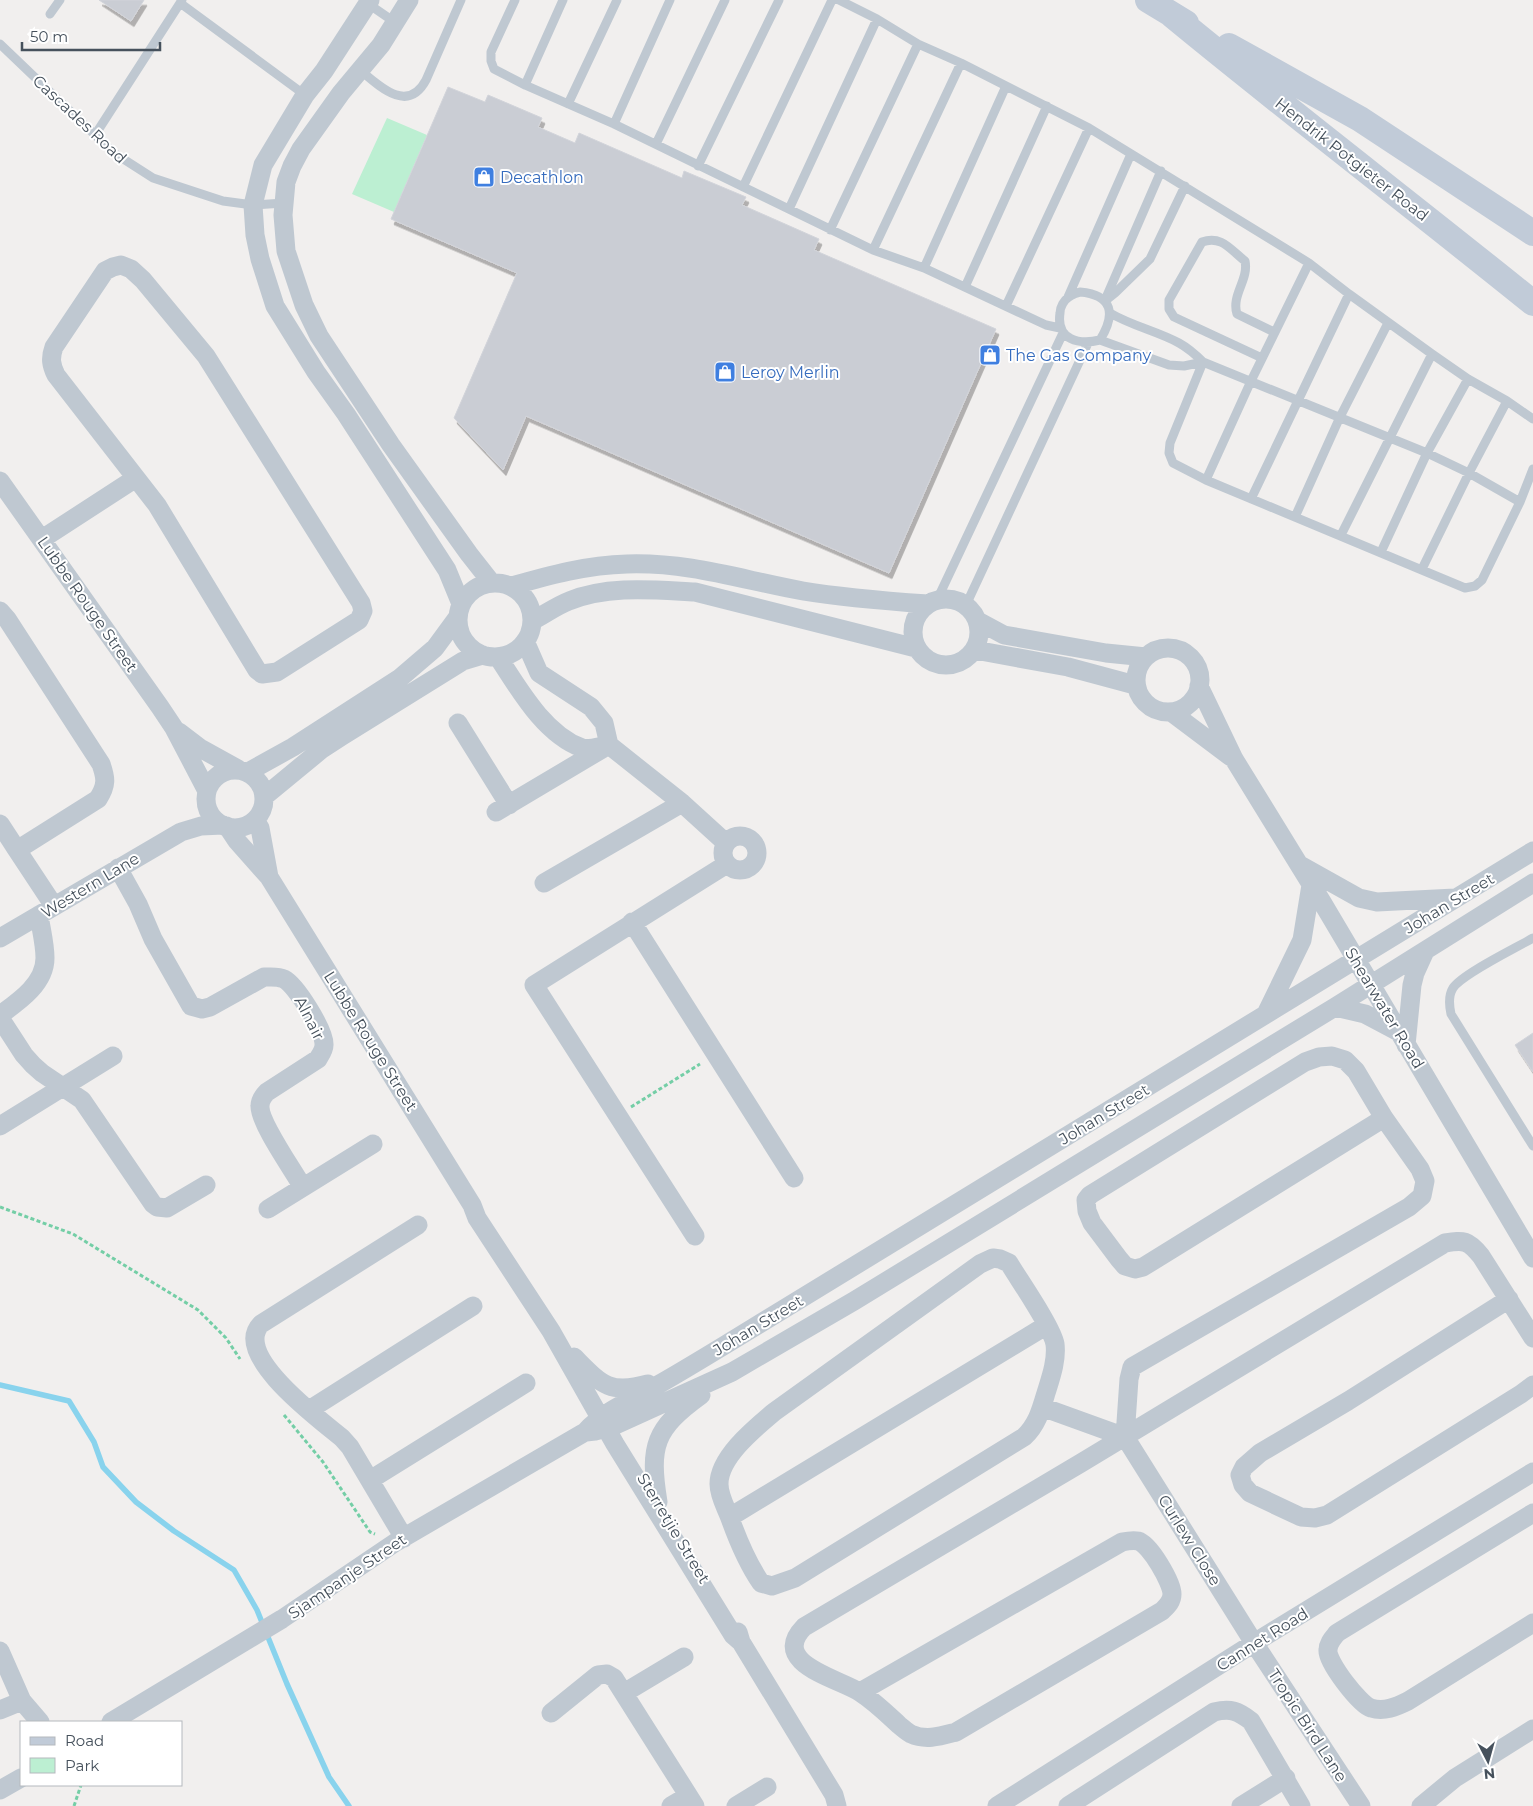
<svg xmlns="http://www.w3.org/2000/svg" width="1533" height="1806" font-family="Montserrat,sans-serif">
<defs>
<filter id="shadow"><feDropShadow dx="3" dy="5.5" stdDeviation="0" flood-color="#0004"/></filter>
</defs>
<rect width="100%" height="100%" fill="#f1efee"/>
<path fill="#bcefd2" d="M 387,118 L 427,135 L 394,212 L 352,194 Z"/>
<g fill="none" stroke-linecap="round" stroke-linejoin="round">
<path stroke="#89d3ed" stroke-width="5.5" d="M 0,1385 L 69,1401 L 94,1442 L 103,1467 L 136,1502 L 174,1531 L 234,1570 L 257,1610 L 287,1684 L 329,1777 L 349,1806"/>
</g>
<path fill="#cacdd4" stroke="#d2d4da" filter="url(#shadow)" d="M 99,0 L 144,0 L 131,21 Z
M 448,87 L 485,102 L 488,95 L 542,118 L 538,127 L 575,143 L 579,133 L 682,178 L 684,171 L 746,197 L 742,205 L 819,239 L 814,250 L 996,329 L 889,573 L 526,416 L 503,470 L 454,418 L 517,273 L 391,219 Z
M 1533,1033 L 1533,1072 L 1515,1045 Z"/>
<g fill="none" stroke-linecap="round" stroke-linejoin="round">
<path stroke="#74cea6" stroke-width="3" stroke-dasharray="4 2.5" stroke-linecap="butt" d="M 631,1107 L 700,1064
M 0,1207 L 73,1234 L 198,1310 L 226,1338 L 240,1359
M 284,1415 L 323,1462 L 370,1532 L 375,1534
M 74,1806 L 81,1785"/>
<path stroke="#bfc8d1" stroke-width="9" d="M 515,0 L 491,52 L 491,61 L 494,69 L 525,85
M 563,0 L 525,85 L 614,124 L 873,250 L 924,268 L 1046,325 L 1060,328
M 839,0 L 877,19 L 918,44 L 961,63 L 1089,128 L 1309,263
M 180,3 L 305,95
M 367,3 L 396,23
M 50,14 L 60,0
M 0,44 L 114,153 L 153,178 L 223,201 L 253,205 L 284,203
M 360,70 C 380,87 408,114 426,80 L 461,0
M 568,104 L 617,0
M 614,124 L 670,0
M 95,135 L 182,0
M 656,144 L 725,0
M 698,166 L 779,0
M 743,187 L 832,0
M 789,209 L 877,19
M 830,230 L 918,44
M 873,250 L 961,63
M 924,268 L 1006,86
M 965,287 L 1047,106
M 1080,292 C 1113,295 1116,314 1100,340 C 1079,345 1056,340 1060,313 C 1060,307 1064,300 1069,297 C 1072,294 1077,293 1080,292 Z
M 1068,297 L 1131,154
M 1105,300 L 1161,171
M 1105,301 L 1115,293 L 1150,259 L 1185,186
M 1006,306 L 1089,128
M 1110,313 C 1132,326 1157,331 1179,343 C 1188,348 1196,355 1203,362 L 1427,453 L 1469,473 L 1520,502 L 1482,580 L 1475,586 L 1465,588 L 1206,480 L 1173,463 L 1169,453 L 1170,443 L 1203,362
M 1100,340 L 1169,365 L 1184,366 L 1203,362
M 1262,358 L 1174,317 L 1169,309 L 1169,300 L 1202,242 C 1221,235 1230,249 1245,261 C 1249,280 1231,295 1237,314 L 1274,332
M 1206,480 L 1251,381 L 1309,263 L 1349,294 L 1432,354 L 1468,379 L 1507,401 L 1533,419
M 1251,499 L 1349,294
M 1520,502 L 1533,469
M 1295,517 L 1340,417 L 1388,323
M 1341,535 L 1432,354
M 1381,552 L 1427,453 L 1468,379
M 1422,569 L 1469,473 L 1507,401
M 937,600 L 1063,333
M 966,605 L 1088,343
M 1533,938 C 1516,948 1462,974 1453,988 C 1448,996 1449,1005 1451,1014 L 1533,1146"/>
<path stroke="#bfc8d1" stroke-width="19" d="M 370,0 L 324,71 L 305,95 L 263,165 L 253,205 L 255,235 L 260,259 L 275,306 L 316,372 L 346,414 L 447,570 L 461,604
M 409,0 L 381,45 L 341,93 L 301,149 L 292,166 L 286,182 L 283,215 L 286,251 L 304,305 L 319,336 L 391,445 L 469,554 L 491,582
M 121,265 L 131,269 L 143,280 L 206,356 L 361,603 L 363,611 L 359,620 L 277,672 L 262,674 L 257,670 L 157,505 L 56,375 C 51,365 50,358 54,347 L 105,271 L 113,267 Z
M 0,481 L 160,707 L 174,728 L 207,791
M 42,539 L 136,478
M458 620a37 37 0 1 1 74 0a37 37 0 1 1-74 0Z
M 512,586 C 550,575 587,565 627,564 C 691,562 742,580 803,591 C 845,598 886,601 928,604
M913 632a33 33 0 1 1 66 0a33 33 0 1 1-66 0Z
M 0,611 L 7,619 L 101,764 C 106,778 107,785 98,799 L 17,850 L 0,824
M 532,621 C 544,615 556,606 569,601 C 608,585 654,590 695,592 L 916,648
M 978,621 L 1004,635 L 1106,653 L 1146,657
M 525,641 L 539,673 L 591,707 L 604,723 L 609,745 L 682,803 L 726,843
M1136 680a32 32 0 1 1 64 0a32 32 0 1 1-64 0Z
M 975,650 L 1068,667 L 1135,685
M 498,657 C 519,689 544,734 582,748 C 589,750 601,746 609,745
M 1199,686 L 1234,759 L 1322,902 L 1533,1258
M 1171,712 L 1231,757
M 458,723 L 509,805
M 179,732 L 200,748 L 238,769
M206 799a29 29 0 1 1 58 0a29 29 0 1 1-58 0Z
M 248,772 L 293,747 L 400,678 L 435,648 L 457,618
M 265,796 L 322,749 L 342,736 L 463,661 L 483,655
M 496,812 L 602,749
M 255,820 L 260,828 L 269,877
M 227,826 L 237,841 L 269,877 L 472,1205 L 477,1218 L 551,1331 L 615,1444 L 733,1635 L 741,1642
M723 853a17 17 0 1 1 34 0a17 17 0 1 1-34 0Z
M 17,850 L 54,906
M 1300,865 L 1359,898 L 1377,902 L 1455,898
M 118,868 L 138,904 L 153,939 L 191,1006 L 202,1009 L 210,1007 L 264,977 C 271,977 278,976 284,979 C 296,985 325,1031 324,1045 C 324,1050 321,1054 318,1059 L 267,1092 C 263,1096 260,1100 260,1106 C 259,1122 293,1170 302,1186
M 544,883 L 682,803
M 632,922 L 794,1178
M 0,938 L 181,832 L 201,826 L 223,825
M 1335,1007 L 1365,1014 L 1399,1032
M 1266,1014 L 1302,940 L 1311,885
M 0,1015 C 18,1002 45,984 45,958 C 45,944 41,929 39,915
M 0,1018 L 24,1055 L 33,1065 L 42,1073 L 82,1100 L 153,1204 L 157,1207 L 167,1208 L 206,1185
M 1406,1045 L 1412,985 L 1415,973 L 1425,951
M 0,1126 L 113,1056
M 268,1209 L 373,1144
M 695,1236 L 534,985 L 727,864
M 993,1258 L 1000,1259 L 1009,1263 C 1019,1280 1052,1327 1055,1344 C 1057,1360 1051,1377 1046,1393 C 1041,1410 1037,1425 1024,1437 L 795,1578 L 772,1586 L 761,1583 C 748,1564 739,1543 731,1521 C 727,1509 719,1497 719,1484 C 719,1457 755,1428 774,1412 L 980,1264 Z
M 1509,1299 L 1348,1401 L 1260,1453 L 1244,1467 L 1240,1475 L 1243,1485 L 1250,1493 L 1301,1517 L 1315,1518 L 1327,1515 L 1521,1394 L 1533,1385
M 574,1357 C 601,1384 609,1395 648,1384
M 1042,1407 L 1125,1437
M 309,1410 L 473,1306
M 586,1432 L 595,1431 L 613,1426 L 732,1372 L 854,1301 L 1335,1007 L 1533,883
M 1125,1437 L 1129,1379 L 1132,1367 L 1409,1207 L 1422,1196 L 1425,1181 L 1420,1169 L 1384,1118 L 1356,1071 L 1345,1060 L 1332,1056 L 1319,1057 L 1305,1062 L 1090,1195 L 1086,1200 L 1087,1211 L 1092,1223 L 1119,1259 L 1125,1266 L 1135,1269 L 1143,1267 L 1384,1118
M 1125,1437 L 1254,1643 L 1361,1806
M 370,1480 L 526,1383
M 658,1502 C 649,1446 654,1429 701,1395
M 1533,1513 L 1337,1633 C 1333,1638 1328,1643 1328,1650 C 1326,1661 1360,1705 1371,1708 C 1384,1712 1396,1707 1408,1701 L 1533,1623
M 730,1517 L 1047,1325
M 404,1538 L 350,1447 L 342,1438 C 322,1421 231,1355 261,1324 L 418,1225
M 738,1632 L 741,1642 L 834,1795 L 837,1806
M 0,1651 L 22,1701 L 40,1722
M 860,1692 L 1122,1542 C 1127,1541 1133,1540 1138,1541 C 1150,1544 1172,1583 1172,1594 C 1172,1602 1167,1606 1162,1611 L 956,1732 C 941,1736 926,1741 911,1734 C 907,1732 903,1728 899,1725 C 887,1714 875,1702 861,1693 C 841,1679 768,1664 804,1627 L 1081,1463 L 1445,1243 C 1464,1240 1468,1240 1481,1256 L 1533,1338
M 624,1693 L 684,1657
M 0,1710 L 22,1701
M 551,1713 L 598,1675 L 607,1674 L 614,1678 L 695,1806
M 111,1722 L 282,1619 L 396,1542 L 585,1432 C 604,1411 632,1400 656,1386 C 679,1373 702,1359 725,1345 L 1533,851
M 0,1790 L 21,1778
M 671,1806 L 688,1796
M 736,1806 L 767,1787
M 997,1806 L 1254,1643 L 1533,1472
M 1068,1806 L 1214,1712 C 1231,1708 1238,1711 1251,1721 L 1301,1806
M 1241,1806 L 1286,1778
M 1421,1806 L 1455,1778 L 1533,1729"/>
<path stroke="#c1cbd8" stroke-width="26" d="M 1148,0 L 1186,23
M 1172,15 C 1291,113 1413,206 1533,303
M 1229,46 L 1360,119 L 1533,233"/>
</g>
<defs>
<g id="shop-square" transform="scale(1.125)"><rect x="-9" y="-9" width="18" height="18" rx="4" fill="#3f7fe0" stroke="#fff"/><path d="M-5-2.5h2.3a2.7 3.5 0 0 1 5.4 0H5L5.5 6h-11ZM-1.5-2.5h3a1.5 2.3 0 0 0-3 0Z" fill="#fff"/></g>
</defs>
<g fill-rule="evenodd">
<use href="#shop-square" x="484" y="177"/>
<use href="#shop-square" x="990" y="355"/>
<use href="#shop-square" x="725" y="372"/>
</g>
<g text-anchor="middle" stroke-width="4" stroke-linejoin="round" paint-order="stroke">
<g font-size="16" fill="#46515c" stroke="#fff">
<text transform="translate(80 119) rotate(43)" y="6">Cascades Road</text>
<text transform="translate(1352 159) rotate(38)" y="6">Hendrik Potgieter Road</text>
<text transform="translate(88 604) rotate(55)" y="6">Lubbe Rouge Street</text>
<text transform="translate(90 885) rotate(-31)" y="6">Western Lane</text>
<text transform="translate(1449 903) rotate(-31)" y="6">Johan Street</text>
<text transform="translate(1385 1008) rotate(59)" y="6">Shearwater Road</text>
<text transform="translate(310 1018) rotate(63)" y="6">Alnair</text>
<text transform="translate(371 1041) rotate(58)" y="6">Lubbe Rouge Street</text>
<text transform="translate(1104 1114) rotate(-31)" y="6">Johan Street</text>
<text transform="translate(758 1325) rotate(-31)" y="6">Johan Street</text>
<text transform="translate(674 1528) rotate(59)" y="6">Sterretjie Street</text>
<text transform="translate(1190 1540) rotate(58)" y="6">Curlew Close</text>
<text transform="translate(347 1576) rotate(-34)" y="6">Sjampanje Street</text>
<text transform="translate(1262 1639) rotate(-32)" y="6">Cannet Road</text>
<text transform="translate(1308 1725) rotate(57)" y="6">Tropic Bird Lane</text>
</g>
<g font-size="16" fill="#366cbe" stroke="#fff" text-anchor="start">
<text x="500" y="183">Decathlon</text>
<text x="1006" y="361">The Gas Company</text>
<text x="741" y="378">Leroy Merlin</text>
</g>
</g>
<rect x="20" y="1721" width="162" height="65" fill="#ffffff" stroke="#b5b9be"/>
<rect x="30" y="1737" width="25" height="8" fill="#c1cbd8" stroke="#b5b9be"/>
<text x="65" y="1746" font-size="15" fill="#46515c">Road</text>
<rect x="30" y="1758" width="25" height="15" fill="#bcefd2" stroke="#b5b9be"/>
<text x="65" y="1771" font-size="15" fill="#46515c">Park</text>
<g transform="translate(1488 1761) rotate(174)" stroke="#ffffff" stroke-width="4" paint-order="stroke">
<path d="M0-4L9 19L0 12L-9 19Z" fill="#46515c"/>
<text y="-8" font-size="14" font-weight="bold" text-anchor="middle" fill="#46515c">N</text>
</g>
<path d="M22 42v8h138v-8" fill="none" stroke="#46515c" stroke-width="2.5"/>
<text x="30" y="42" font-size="15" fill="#46515c" stroke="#ffffff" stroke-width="4" paint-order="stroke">50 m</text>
</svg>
